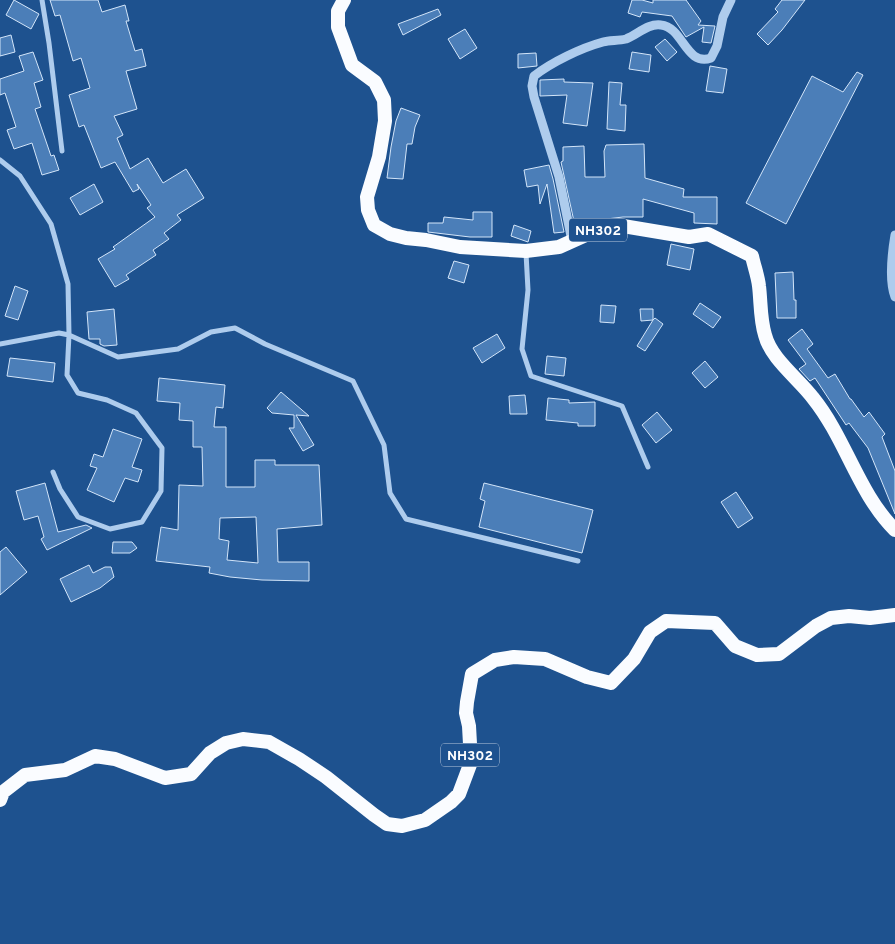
<svg xmlns="http://www.w3.org/2000/svg" width="895" height="944" font-family="Overpass,sans-serif">
<rect width="100%" height="100%" fill="#1e528f"/>
<path fill="#4b7eb8" stroke="#d3e5f9" fill-rule="evenodd" d="M 14,0 L 39,14 L 31,29 L 6,15 Z
M 50,0 L 98,0 L 102,12 L 125,5 L 129,21 L 126,21 L 135,51 L 142,49 L 146,66 L 126,71 L 137,109 L 114,116 L 123,135 L 117,138 L 130,169 L 148,158 L 163,183 L 186,169 L 204,198 L 177,215 L 181,220 L 164,233 L 169,239 L 153,250 L 156,255 L 126,275 L 129,279 L 115,287 L 98,259 L 115,249 L 113,247 L 155,217 L 147,208 L 151,205 L 137,184 L 139,189 L 133,192 L 115,162 L 101,168 L 84,125 L 79,127 L 69,95 L 90,88 L 81,58 L 73,61 L 60,15 L 55,16 Z
M 632,0 L 642,0 L 653,3 L 653,0 L 686,0 L 701,21 L 698,25 L 715,26 L 711,43 L 702,42 L 704,27 L 686,37 L 672,16 L 642,12 L 640,17 L 628,13 Z
M 782,0 L 805,0 L 782,30 L 768,45 L 757,34 L 778,12 L 775,9 Z
M 438,9 L 441,15 L 403,35 L 398,24 Z
M 465,29 L 477,48 L 460,59 L 448,39 Z
M 11,35 L 15,52 L 0,56 L 0,38 Z
M 665,39 L 677,52 L 667,61 L 655,47 Z
M 33,52 L 43,80 L 34,83 L 41,107 L 35,109 L 51,156 L 54,155 L 59,170 L 42,175 L 32,143 L 14,149 L 7,130 L 16,127 L 5,93 L 0,95 L 0,79 L 24,71 L 19,56 Z
M 632,52 L 651,55 L 649,72 L 629,69 Z
M 536,53 L 537,66 L 518,68 L 518,54 Z
M 710,66 L 727,69 L 723,93 L 706,91 Z
M 857,72 L 863,75 L 786,224 L 746,203 L 812,76 L 843,92 Z
M 564,79 L 564,82 L 593,83 L 587,126 L 563,123 L 567,95 L 540,96 L 540,80 Z
M 609,82 L 622,83 L 620,105 L 626,105 L 625,131 L 607,129 Z
M 401,108 L 420,115 L 415,127 L 412,144 L 407,144 L 403,179 L 387,178 L 391,147 L 396,121 Z
M 644,144 L 645,178 L 684,189 L 683,197 L 717,197 L 717,224 L 694,223 L 694,213 L 643,199 L 643,217 L 623,217 L 598,220 L 584,226 L 575,226 L 561,162 L 563,161 L 563,147 L 584,146 L 585,177 L 605,177 L 604,151 L 606,145 Z
M 549,165 L 553,179 L 564,232 L 554,233 L 547,184 L 540,204 L 538,185 L 527,187 L 524,170 Z
M 94,184 L 103,202 L 80,215 L 70,198 Z
M 473,212 L 492,212 L 492,237 L 470,237 L 428,232 L 428,223 L 443,223 L 444,217 L 473,220 Z
M 514,225 L 531,231 L 528,242 L 511,236 Z
M 671,244 L 694,249 L 690,270 L 667,265 Z
M 454,261 L 469,265 L 464,283 L 448,278 Z
M 793,272 L 794,300 L 796,300 L 796,318 L 777,318 L 775,273 Z
M 15,286 L 28,291 L 18,320 L 5,316 Z
M 700,303 L 721,317 L 713,328 L 693,314 Z
M 601,305 L 616,306 L 614,323 L 600,322 Z
M 114,309 L 117,345 L 104,346 L 100,344 L 100,339 L 89,339 L 87,312 Z
M 640,309 L 653,309 L 653,320 L 655,318 L 663,324 L 645,351 L 637,346 L 653,320 L 641,321 Z
M 802,329 L 813,344 L 807,349 L 828,378 L 835,374 L 850,399 L 851,399 L 864,417 L 869,412 L 885,434 L 882,437 L 895,471 L 895,514 L 868,448 L 849,423 L 846,425 L 815,378 L 810,381 L 799,369 L 806,364 L 788,340 Z
M 497,334 L 505,348 L 482,363 L 473,348 Z
M 547,356 L 566,358 L 564,376 L 545,374 Z
M 10,358 L 55,363 L 53,382 L 7,376 Z
M 705,361 L 718,377 L 705,388 L 692,373 Z
M 159,378 L 225,385 L 223,408 L 216,407 L 214,427 L 226,427 L 226,487 L 255,487 L 255,460 L 275,460 L 275,465 L 319,465 L 322,525 L 277,529 L 278,562 L 309,562 L 309,581 L 262,580 L 230,577 L 209,573 L 210,567 L 156,561 L 161,527 L 178,530 L 179,485 L 203,486 L 202,447 L 193,447 L 193,421 L 179,420 L 180,403 L 157,401 ZM 256,517 L 258,563 L 227,560 L 229,541 L 219,539 L 220,518 Z
M 281,392 L 309,416 L 296,415 L 314,445 L 303,451 L 289,428 L 294,428 L 294,415 L 272,413 L 267,408 Z
M 525,395 L 527,414 L 510,414 L 509,396 Z
M 548,398 L 569,400 L 569,403 L 595,402 L 595,426 L 578,426 L 578,423 L 546,420 Z
M 657,412 L 672,430 L 656,443 L 642,425 Z
M 113,429 L 142,439 L 132,467 L 142,470 L 138,482 L 125,478 L 114,502 L 87,490 L 97,468 L 90,466 L 94,454 L 103,457 Z
M 45,483 L 58,532 L 86,525 L 92,528 L 47,550 L 41,539 L 44,537 L 38,516 L 24,520 L 16,491 Z
M 484,483 L 593,510 L 582,553 L 479,527 L 485,501 L 480,499 Z
M 736,492 L 753,518 L 738,528 L 721,502 Z
M 113,542 L 132,542 L 137,548 L 130,553 L 112,553 Z
M 6,547 L 27,572 L 0,595 L 0,552 Z
M 89,565 L 93,573 L 105,567 L 111,567 L 114,577 L 100,588 L 71,602 L 60,579 Z"/>
<g fill="none" stroke-linecap="round" stroke-linejoin="round">
<path stroke="#aecced" stroke-width="5" d="M 42,0 L 49,43 L 62,151
M 0,160 L 20,176 L 51,224 L 68,284 L 69,335 L 67,375 L 78,393 L 107,400 L 136,413 L 162,448 L 161,491 L 142,522 L 110,529 L 78,517 L 60,489 L 53,472
M 526,253 L 528,290 L 522,349 L 531,376 L 622,406 L 648,467
M 0,344 L 59,333 L 69,335 L 118,357 L 178,349 L 211,332 L 235,328 L 265,344 L 353,381 L 384,445 L 390,493 L 406,519 L 578,561"/>
<path stroke="#aecced" stroke-width="9" d="M 895,235 C 892,253 889,281 895,297
M 572,241 L 559,177 L 534,97 L 532,86 L 534,76 C 552,62 581,48 603,42 C 610,40 618,41 626,39 C 637,35 648,23 661,25 C 683,27 686,67 711,58 L 717,46 L 723,17 L 731,0"/>
<path stroke="#fafcff" stroke-width="14" d="M 344,0 L 338,11 L 338,27 L 352,65 L 375,82 L 384,100 L 385,121 L 379,157 L 367,197 L 368,210 L 374,225 L 390,234 L 406,238 L 426,240 L 460,247 L 526,251 L 559,247 L 599,229 L 623,226 L 689,237 L 708,234 L 752,256 C 754,266 758,276 759,286 C 761,302 760,319 765,335 C 771,359 798,378 813,398 C 846,439 858,493 895,530
M 0,800 L 3,792 L 25,775 L 65,770 L 95,756 L 115,759 L 165,778 L 191,774 L 210,753 L 226,743 L 243,739 L 269,742 L 299,759 L 326,777 L 374,815 L 387,824 L 402,826 L 425,820 L 451,802 L 459,794 L 471,762 L 469,726 L 466,713 L 467,702 L 472,674 L 495,660 L 514,657 L 545,659 L 587,677 L 611,683 L 634,659 L 650,632 L 666,621 L 715,623 L 735,646 L 757,655 L 779,654 L 816,626 L 831,618 L 849,616 L 870,618 L 895,615"/>
</g>
<g text-anchor="middle" stroke-width="5" stroke-linejoin="round" paint-order="stroke">
<g fill="#1e528f" stroke="#bccbdd" stroke-width="1">
<rect x="569" y="218.5" width="58" height="23" rx="4"/>
<rect x="441" y="743.5" width="58" height="23" rx="4"/>
</g>
<g font-size="14" font-weight="bold" fill="#fff">
<text x="598" y="235">NH302</text>
<text x="470" y="760">NH302</text>
</g>
</g>
</svg>
